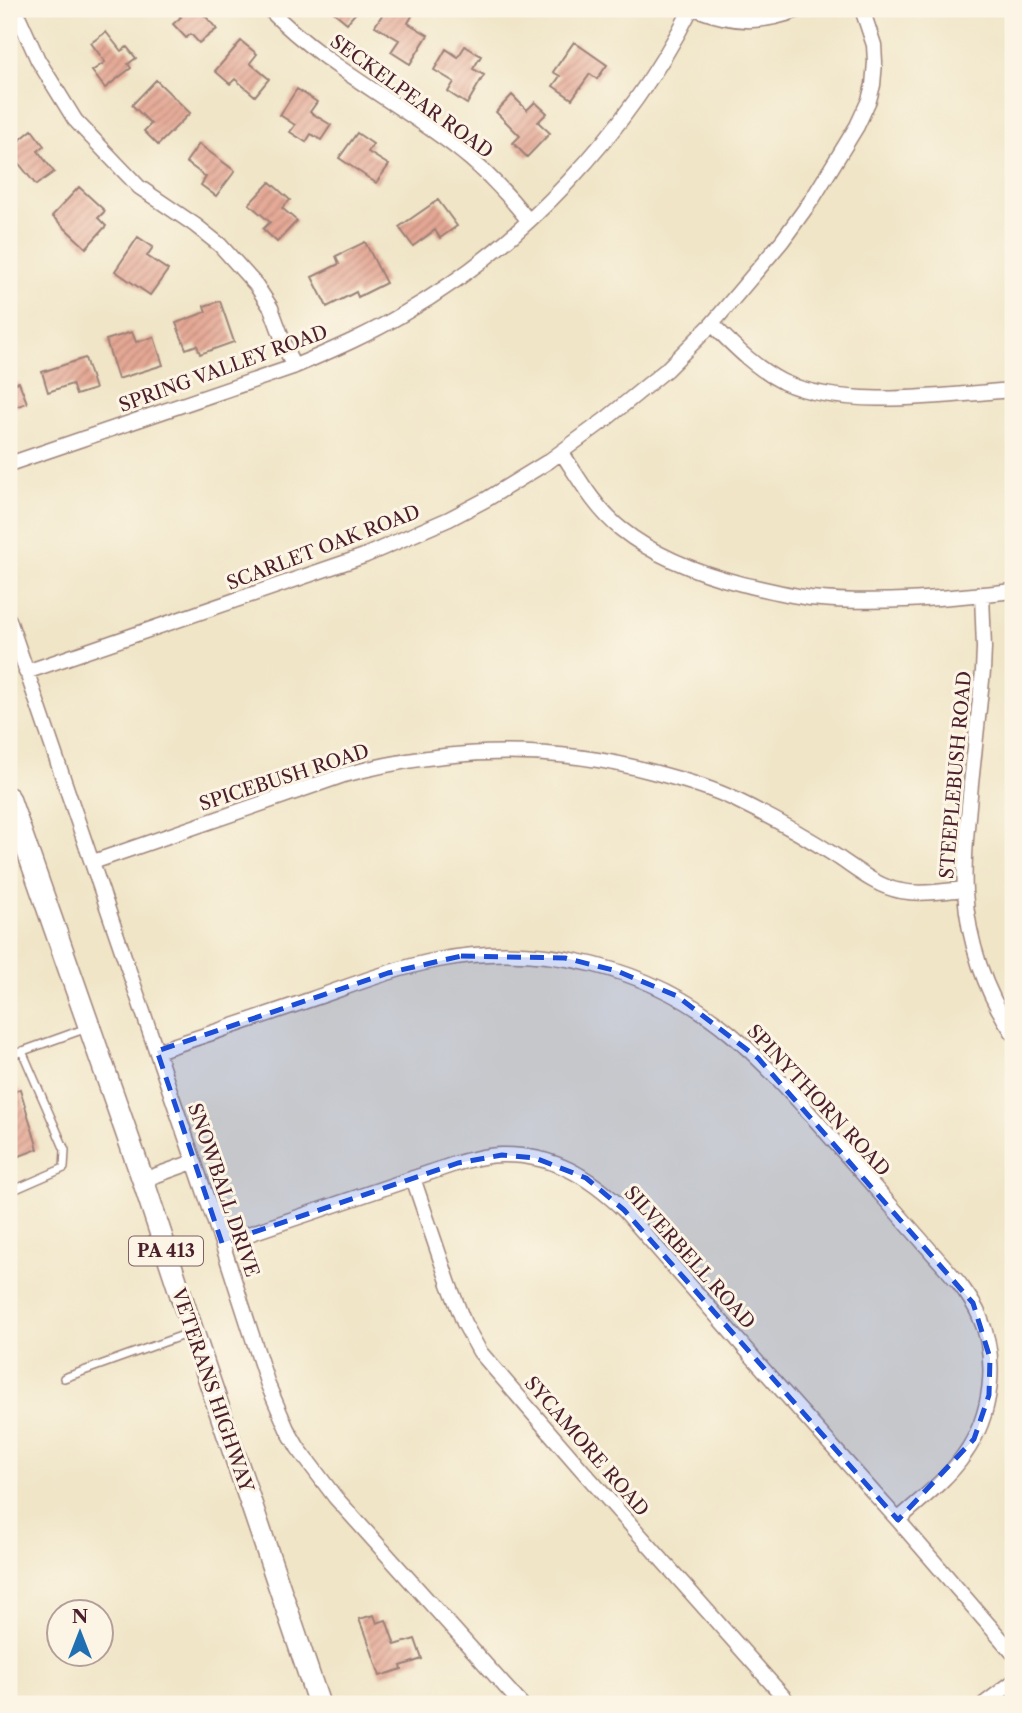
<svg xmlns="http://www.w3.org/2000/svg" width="1022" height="1713" font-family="'Libre Caslon Text',serif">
<defs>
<pattern id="building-hatch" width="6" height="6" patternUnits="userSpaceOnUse" patternTransform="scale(1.75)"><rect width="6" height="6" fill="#e5a895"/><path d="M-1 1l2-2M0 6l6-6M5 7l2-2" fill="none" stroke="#bc887a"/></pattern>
</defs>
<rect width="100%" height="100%" fill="#fcf5e5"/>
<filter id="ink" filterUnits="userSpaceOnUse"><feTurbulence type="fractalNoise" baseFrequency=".0143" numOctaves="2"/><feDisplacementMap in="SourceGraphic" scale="14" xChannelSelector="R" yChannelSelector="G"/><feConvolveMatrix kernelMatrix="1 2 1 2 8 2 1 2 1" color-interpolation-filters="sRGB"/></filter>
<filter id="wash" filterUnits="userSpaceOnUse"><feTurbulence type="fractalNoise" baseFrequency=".00686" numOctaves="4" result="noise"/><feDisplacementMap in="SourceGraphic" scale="28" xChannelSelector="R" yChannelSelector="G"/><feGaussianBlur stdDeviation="1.57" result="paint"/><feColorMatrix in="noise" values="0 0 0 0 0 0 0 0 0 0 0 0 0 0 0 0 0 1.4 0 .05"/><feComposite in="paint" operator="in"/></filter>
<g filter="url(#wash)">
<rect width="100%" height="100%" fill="#f0e5c7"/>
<g id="blocks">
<path fill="url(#building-hatch)" d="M 173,9 L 199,9 L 217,29 L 199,43 L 191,34 L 186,38 L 173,24 L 181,17 Z
M 330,9 L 359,9 L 347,23 Z
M 386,9 L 400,9 L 412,16 L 408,23 L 428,35 L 410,64 L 391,52 L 399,40 L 375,26 Z
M 106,32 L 121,51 L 127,47 L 136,58 L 128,64 L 131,68 L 105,88 L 92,71 L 105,62 L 91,43 Z
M 241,41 L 257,54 L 250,63 L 269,79 L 255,96 L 235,79 L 230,84 L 215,71 Z
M 574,42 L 607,65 L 597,79 L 590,74 L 572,99 L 553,86 L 560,76 L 553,72 Z
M 465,46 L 481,56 L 473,69 L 484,75 L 467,104 L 448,92 L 454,82 L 434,70 L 446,49 L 458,57 Z
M 156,80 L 190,113 L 158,145 L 144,131 L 151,124 L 132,105 Z
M 297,89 L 317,102 L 310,112 L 331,125 L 321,140 L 311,134 L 306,142 L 290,132 L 295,125 L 280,115 Z
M 512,95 L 527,110 L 535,102 L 547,113 L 538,122 L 550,133 L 527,157 L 513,143 L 520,136 L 496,112 Z
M 32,130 L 44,146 L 38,151 L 54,172 L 36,185 L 9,151 L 9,149 Z
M 357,133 L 373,144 L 368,152 L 389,165 L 376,183 L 339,158 Z
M 199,144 L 235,171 L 216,196 L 201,185 L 206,177 L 186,162 Z
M 270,182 L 290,200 L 282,208 L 297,221 L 277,242 L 263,229 L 270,222 L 249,204 Z
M 79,187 L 105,211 L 98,218 L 106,226 L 86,248 L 52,216 Z
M 438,200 L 457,226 L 440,238 L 435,230 L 413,246 L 399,227 Z
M 138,237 L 153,247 L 147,256 L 168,270 L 150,295 L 115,271 Z
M 365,242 L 386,283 L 358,297 L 356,292 L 327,307 L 312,277 L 339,264 L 336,256 Z
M 220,301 L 234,342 L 200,354 L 197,345 L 186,349 L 176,323 L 206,312 L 204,306 Z
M 132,332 L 136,342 L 154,337 L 163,365 L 118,379 L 106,340 Z
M 85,358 L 95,389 L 76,395 L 72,384 L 48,392 L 42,372 Z
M 19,382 L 27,403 L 9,409 L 9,385 Z
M 20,1089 L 38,1149 L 9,1160 L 9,1094 Z
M 374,1615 L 377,1623 L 386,1620 L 395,1645 L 415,1639 L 422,1659 L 401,1666 L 402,1669 L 380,1676 L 365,1632 L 364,1632 L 359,1619 Z"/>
</g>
</g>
<g filter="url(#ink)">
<use href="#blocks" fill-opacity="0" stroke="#9d8279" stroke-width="2"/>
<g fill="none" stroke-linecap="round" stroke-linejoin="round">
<g stroke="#9d8279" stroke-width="10">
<path id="service" d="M 9,1056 L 87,1028
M 9,1192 L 64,1168 L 65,1150 L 22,1051
M 64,1378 L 192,1332"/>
</g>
<g stroke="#9d8279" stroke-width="17">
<path id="minor" d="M 15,9 L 38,60 L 75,120 L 139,187 L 195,225 L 220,245 L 256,285 L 271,308 L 293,367
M 269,9 C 322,64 392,99 453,145 C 481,166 506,192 528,220
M 696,9 C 736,24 761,24 801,9
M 712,324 C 734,346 755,368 783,382 C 845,410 946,395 1013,390
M 562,453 C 579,479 596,509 621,529 C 656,557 698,573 742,584 C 764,589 787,595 810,598 C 877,605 946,598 1013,591
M 9,464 L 293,367 C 330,351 368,335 403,314 C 523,245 628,132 691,9
M 982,594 L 984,648 L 983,671 C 979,709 975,747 971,784 C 968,820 963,856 965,892 C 968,941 985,992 1013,1033
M 9,620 L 222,1243 L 268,1385 L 287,1429 L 298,1448 L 335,1497 L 521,1704
M 26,672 L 364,556 L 449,519 L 487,499 L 549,461 L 606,419 L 666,370 L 712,324 L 782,241 L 813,198 L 857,126 L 869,100 L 873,85 L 875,62 L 874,45 L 862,9
M 93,862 L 344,775 C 447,747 550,744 653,772 C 680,779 709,787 734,799 C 769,816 804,835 836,856 C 856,869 877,887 901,891 C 922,895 944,891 965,889
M 157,1051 C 209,1034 260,1017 312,999 C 353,985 395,968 438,960 C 539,940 652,967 731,1034 C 771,1068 806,1109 840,1148 C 880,1193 919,1238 959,1283 C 966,1293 974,1303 979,1315 C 999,1359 992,1416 964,1455 C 947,1480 920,1500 898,1520
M 413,1178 L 449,1284 L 464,1323 L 480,1352 L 582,1470 L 790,1704
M 143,1180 L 193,1162
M 222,1243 L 458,1163 C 472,1159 487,1155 501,1155 C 553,1154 588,1176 624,1210 L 771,1378 L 898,1520 L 1013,1653
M 984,1704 L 1013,1682"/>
</g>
<g stroke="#9d8279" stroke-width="24">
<path id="primary" d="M 9,798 L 143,1180 L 193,1332 L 319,1704"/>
</g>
<use href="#service" stroke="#fff" stroke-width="7"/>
<use href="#minor" stroke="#fff" stroke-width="14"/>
<use href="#primary" stroke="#fff" stroke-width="21"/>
</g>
</g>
<path fill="#1d4ed8" fill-opacity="0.2" stroke="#1d4ed8" stroke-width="5" stroke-dasharray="14 9" stroke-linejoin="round" d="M 461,956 L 565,958 L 617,971 L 677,996 L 758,1058 L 973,1303 L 990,1358 L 989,1395 L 974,1439 L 898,1520 L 624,1210 L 586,1178 L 535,1158 L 502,1155 L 458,1163 L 222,1243 L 157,1051 L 388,973 Z"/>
<g text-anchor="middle" stroke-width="6" stroke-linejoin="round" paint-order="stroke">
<rect fill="#fcf5e5" stroke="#7f5f63" stroke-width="2" x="129" y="1236.5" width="74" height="29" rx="5"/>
<g font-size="18" font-weight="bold" fill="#4a1f2b">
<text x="166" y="1257">PA 413</text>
</g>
<g font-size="19" fill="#4a1f2b" stroke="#fcf5e5">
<text transform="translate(412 96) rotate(36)" y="7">SECKELPEAR ROAD</text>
<text transform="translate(223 368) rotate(-20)" y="7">SPRING VALLEY ROAD</text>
<text transform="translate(323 547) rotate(-21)" y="7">SCARLET OAK ROAD</text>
<text transform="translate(955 775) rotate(-85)" y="7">STEEPLEBUSH ROAD</text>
<text transform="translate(284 777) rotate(-18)" y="7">SPICEBUSH ROAD</text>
<text transform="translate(819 1100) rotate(47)" y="7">SPINYTHORN ROAD</text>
<text transform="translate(224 1190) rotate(71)" y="7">SNOWBALL DRIVE</text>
<text transform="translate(690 1257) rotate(48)" y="7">SILVERBELL ROAD</text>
<text transform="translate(213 1390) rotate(71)" y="7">VETERANS HIGHWAY</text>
<text transform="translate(587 1446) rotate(49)" y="7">SYCAMORE ROAD</text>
</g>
</g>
<rect width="1022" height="1713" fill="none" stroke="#fcf5e5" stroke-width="35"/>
<g transform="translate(80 1633)"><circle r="33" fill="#fcf5e5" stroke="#b59f9b" stroke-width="2"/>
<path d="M0-5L12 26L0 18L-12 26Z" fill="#1f6fb2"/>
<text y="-10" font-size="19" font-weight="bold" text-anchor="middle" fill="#4a1f2b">N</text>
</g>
</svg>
